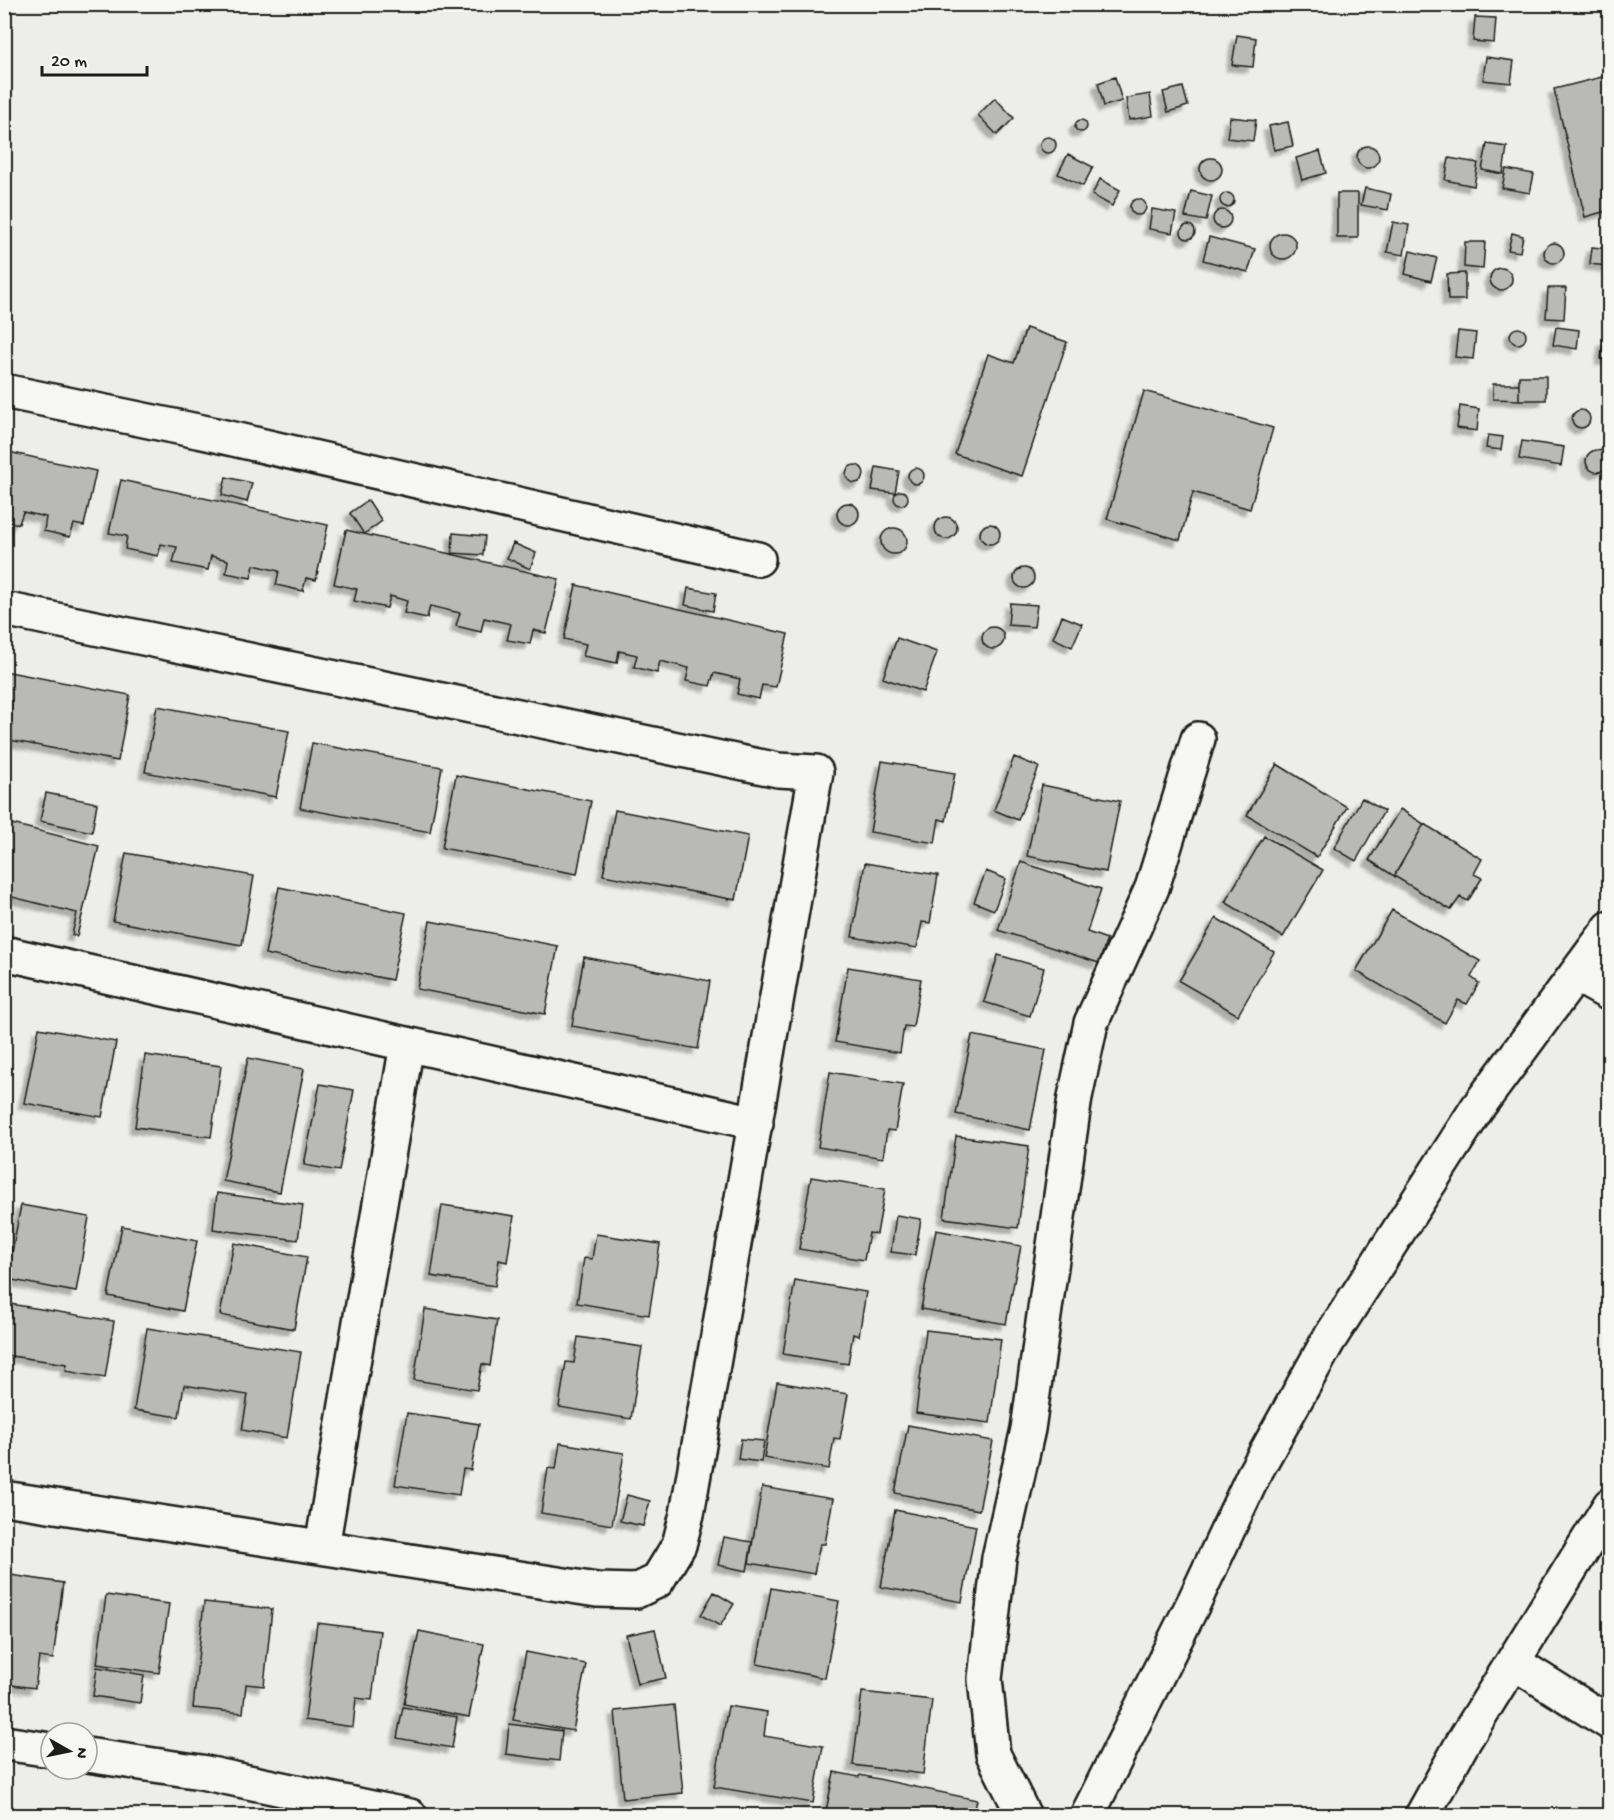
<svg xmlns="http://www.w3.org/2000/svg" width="1614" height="1820" font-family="'Gochi Hand',sans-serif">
<defs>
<filter id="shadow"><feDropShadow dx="-5.5" dy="5.5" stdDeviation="1.5" flood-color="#0004"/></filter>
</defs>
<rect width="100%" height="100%" fill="#edede9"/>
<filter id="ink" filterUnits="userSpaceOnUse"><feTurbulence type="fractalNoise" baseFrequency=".0167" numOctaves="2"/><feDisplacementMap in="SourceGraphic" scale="12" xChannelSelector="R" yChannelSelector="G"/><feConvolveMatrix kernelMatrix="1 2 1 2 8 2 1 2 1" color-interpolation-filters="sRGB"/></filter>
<g filter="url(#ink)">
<path fill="#b9b9b6" stroke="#1c1c1c" stroke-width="1.5" filter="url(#shadow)" d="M 1475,17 L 1496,18 L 1494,43 L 1473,41 Z
M 1237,35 L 1256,38 L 1253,67 L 1232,65 Z
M 1486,57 L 1514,61 L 1511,83 L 1483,80 Z
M 1610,75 L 1610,210 L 1585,217 L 1554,89 Z
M 1115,77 L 1122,101 L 1104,106 L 1098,83 Z
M 1183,87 L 1188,106 L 1168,112 L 1163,92 Z
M 1150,94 L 1153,116 L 1129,120 L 1126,98 Z
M 995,98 L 1014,118 L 997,135 L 978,115 Z
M 1230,117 L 1256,120 L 1253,141 L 1227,138 Z
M1075 126a6 6 0 1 1 12 0a6 6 0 1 1-12 0Z
M 1288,122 L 1293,146 L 1274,150 L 1269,126 Z
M1040 145a8 8 0 1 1 16 0a8 8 0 1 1-16 0Z
M 1487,144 L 1507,147 L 1503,174 L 1482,170 Z
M1357 157a11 11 0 1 1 22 0a11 11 0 1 1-22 0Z
M 1320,151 L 1326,173 L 1302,180 L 1296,158 Z
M 1068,154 L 1093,167 L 1083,186 L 1058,174 Z
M 1449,158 L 1478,163 L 1474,186 L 1445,180 Z
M1200 169a11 11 0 1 1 22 0a11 11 0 1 1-22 0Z
M 1506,169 L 1534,174 L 1530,193 L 1502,188 Z
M 1100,179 L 1120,190 L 1112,206 L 1092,195 Z
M 1365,188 L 1391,194 L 1388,210 L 1361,205 Z
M 1191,191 L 1212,196 L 1206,221 L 1185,217 Z
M1220 200a7 7 0 1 1 14 0a7 7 0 1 1-14 0Z
M 1337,193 L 1358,193 L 1358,238 L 1337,238 Z
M1130 207a8 8 0 1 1 16 0a8 8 0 1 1-16 0Z
M 1152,209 L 1176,213 L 1172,233 L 1149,229 Z
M1213 219a9 9 0 1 1 18 0a9 9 0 1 1-18 0Z
M 1393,222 L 1409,225 L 1404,255 L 1387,252 Z
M1181 232a7 7 0 1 1 14 0a7 7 0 1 1-14 0Z
M1270 246a13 13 0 1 1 26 0a13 13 0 1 1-26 0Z
M 1512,233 L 1523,236 L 1520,252 L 1508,250 Z
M 1209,237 L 1255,249 L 1248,272 L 1203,260 Z
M 1465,242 L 1485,242 L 1483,269 L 1464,267 Z
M1544 253a10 10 0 1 1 20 0a10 10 0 1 1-20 0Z
M 1592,247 L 1610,249 L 1607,266 L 1590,264 Z
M 1410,251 L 1437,258 L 1431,281 L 1405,274 Z
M1490 279a11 11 0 1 1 22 0a11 11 0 1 1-22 0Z
M 1465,273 L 1465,300 L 1448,300 L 1447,274 Z
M 1548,288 L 1566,288 L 1564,319 L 1546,318 Z
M 1556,327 L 1579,330 L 1577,349 L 1553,345 Z
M1510 336a8 8 0 1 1 16 0a8 8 0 1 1-16 0Z
M 1026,328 L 1067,342 L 1022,476 L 955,454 L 988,354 L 1014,363 Z
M 1458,331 L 1476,333 L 1473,359 L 1455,357 Z
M 1604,340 L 1610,342 L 1610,360 L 1601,359 Z
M 1519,376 L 1546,376 L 1546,400 L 1519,400 Z
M 1493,384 L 1519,384 L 1519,400 L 1493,399 Z
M 1144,391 L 1273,428 L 1250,509 L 1193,492 L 1180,540 L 1107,519 Z
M 1460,406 L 1479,409 L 1477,431 L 1457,428 Z
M1572 419a9 9 0 1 1 18 0a9 9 0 1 1-18 0Z
M 1488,435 L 1503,437 L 1501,450 L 1486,448 Z
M 1522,441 L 1564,447 L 1561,466 L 1519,459 Z
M1586 461a11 11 0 1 1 22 0a11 11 0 1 1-22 0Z
M 4,451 L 96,471 L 84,526 L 74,524 L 70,537 L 44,531 L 46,517 L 23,512 L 19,524 L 4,521 Z
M846 474a9 9 0 1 1 18 0a9 9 0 1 1-18 0Z
M 876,467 L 899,471 L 895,493 L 872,490 Z
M908 476a8 8 0 1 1 16 0a8 8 0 1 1-16 0Z
M 226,477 L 252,483 L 247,502 L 222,495 Z
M 121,480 L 328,525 L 316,580 L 306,578 L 303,591 L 276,585 L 279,571 L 254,565 L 251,578 L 226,573 L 228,560 L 211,556 L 208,570 L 173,563 L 177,547 L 161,544 L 158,556 L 125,549 L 127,536 L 109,533 Z
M894 498a7 7 0 1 1 14 0a7 7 0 1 1-14 0Z
M 368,500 L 382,521 L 364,534 L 350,513 Z
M837 514a11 11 0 1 1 22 0a11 11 0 1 1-22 0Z
M935 528a11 11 0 1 1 22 0a11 11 0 1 1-22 0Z
M980 534a10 10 0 1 1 20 0a10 10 0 1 1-20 0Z
M881 541a13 13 0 1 1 26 0a13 13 0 1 1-26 0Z
M 346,530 L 559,579 L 546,633 L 533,630 L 530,644 L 507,640 L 511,624 L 484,618 L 481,632 L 456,626 L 460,613 L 430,606 L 427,618 L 404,613 L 407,601 L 390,596 L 387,608 L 354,601 L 357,589 L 334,584 Z
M 453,533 L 485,536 L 483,555 L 452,553 Z
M 513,543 L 536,553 L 530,569 L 507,558 Z
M1014 578a10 10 0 1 1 20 0a10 10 0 1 1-20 0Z
M 576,585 L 788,634 L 776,687 L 762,685 L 759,699 L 737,694 L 740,679 L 714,673 L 710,686 L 686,681 L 689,668 L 660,661 L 657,673 L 634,667 L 637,655 L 619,651 L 617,663 L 583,656 L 586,644 L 564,639 Z
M 688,588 L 716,593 L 713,611 L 685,605 Z
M 1010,603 L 1037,605 L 1034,627 L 1008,625 Z
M 1062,616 L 1082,624 L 1072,647 L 1053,638 Z
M982 638a11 11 0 1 1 22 0a11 11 0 1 1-22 0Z
M 897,638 L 937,652 L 923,692 L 883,678 Z
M 4,671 L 130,695 L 118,761 L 4,739 Z
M 157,706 L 289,731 L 276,797 L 145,772 Z
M 312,743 L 442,767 L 430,832 L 300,808 Z
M 1014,757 L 1039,767 L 1018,820 L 994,810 Z
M 882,761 L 955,773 L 946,821 L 939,819 L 935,843 L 870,832 Z
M 1277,764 L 1347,807 L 1317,857 L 1247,815 Z
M 456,775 L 591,801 L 577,874 L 442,848 Z
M 1042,785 L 1120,801 L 1106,872 L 1027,856 Z
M 46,793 L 97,803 L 92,832 L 40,821 Z
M 1362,798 L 1384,811 L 1356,861 L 1334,848 Z
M 1400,809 L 1424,824 L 1394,876 L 1369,860 Z
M 615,810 L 748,836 L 736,900 L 603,875 Z
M 4,822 L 99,846 L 77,936 L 72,935 L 77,913 L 4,895 Z
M 1424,824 L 1482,859 L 1474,874 L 1482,878 L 1468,901 L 1460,897 L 1451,910 L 1394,876 Z
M 1264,836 L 1323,870 L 1283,937 L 1225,902 Z
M 126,853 L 254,876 L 242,945 L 113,921 Z
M 1021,862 L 1101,889 L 1087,932 L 1107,939 L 1099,963 L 998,930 Z
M 865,863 L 938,875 L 930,923 L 922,922 L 917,948 L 852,937 Z
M 986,871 L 1006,879 L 994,910 L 974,902 Z
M 279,887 L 406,913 L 392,980 L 265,954 Z
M 1392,910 L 1480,961 L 1471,977 L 1479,983 L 1467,1004 L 1458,1000 L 1445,1023 L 1356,971 Z
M 1216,918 L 1274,952 L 1238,1015 L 1179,981 Z
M 430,921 L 558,946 L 545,1014 L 417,989 Z
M 998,955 L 1044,968 L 1030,1016 L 984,1002 Z
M 584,957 L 710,981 L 698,1049 L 572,1026 Z
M 848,967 L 921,979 L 913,1027 L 904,1026 L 900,1053 L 835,1042 Z
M 39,1028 L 116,1042 L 102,1117 L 24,1103 Z
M 972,1035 L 1046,1050 L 1030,1130 L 956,1114 Z
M 145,1055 L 221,1066 L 211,1137 L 135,1127 Z
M 248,1058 L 304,1069 L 280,1192 L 223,1181 Z
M 830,1072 L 903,1084 L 895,1131 L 887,1130 L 883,1158 L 818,1147 Z
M 320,1084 L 354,1090 L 339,1171 L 304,1165 Z
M 956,1136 L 1029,1146 L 1018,1228 L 944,1218 Z
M 811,1177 L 885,1189 L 877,1234 L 869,1233 L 864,1260 L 799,1249 Z
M 217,1193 L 303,1205 L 298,1240 L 213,1229 Z
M 21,1205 L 89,1217 L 76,1292 L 7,1279 Z
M 442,1205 L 514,1216 L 507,1262 L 499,1260 L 495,1286 L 431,1276 Z
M 896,1215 L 921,1219 L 915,1255 L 891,1252 Z
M 122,1226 L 197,1241 L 183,1311 L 108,1296 Z
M 936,1230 L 1021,1246 L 1006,1324 L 921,1309 Z
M 596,1234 L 660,1244 L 649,1315 L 577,1303 L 584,1258 L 592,1259 Z
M 234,1243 L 307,1257 L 294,1329 L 220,1315 Z
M 795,1280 L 866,1292 L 859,1336 L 853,1334 L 848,1364 L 783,1354 Z
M 4,1303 L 114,1321 L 105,1378 L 66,1371 L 67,1364 L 4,1355 Z
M 425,1309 L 497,1320 L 490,1366 L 482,1364 L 477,1390 L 414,1380 Z
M 147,1328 L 301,1352 L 287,1438 L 242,1430 L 248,1395 L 184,1385 L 179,1417 L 134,1410 Z
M 926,1330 L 1001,1339 L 990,1423 L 916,1413 Z
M 578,1337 L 642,1347 L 631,1419 L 559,1407 L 566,1362 L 574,1363 Z
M 777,1382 L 848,1394 L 840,1439 L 834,1438 L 829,1469 L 764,1458 Z
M 407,1413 L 479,1424 L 471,1470 L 463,1469 L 459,1495 L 395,1485 Z
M 908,1425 L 993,1441 L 979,1510 L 895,1493 Z
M 741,1439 L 764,1441 L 761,1462 L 738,1459 Z
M 560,1443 L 624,1453 L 612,1525 L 541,1513 L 548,1468 L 556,1469 Z
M 762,1487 L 833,1499 L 825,1544 L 820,1544 L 814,1574 L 749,1563 Z
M 627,1495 L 650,1501 L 643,1526 L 620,1521 Z
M 895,1510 L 976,1526 L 962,1602 L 881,1587 Z
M 724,1537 L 752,1542 L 747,1571 L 718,1565 Z
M 4,1574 L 63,1583 L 53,1659 L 39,1657 L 35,1688 L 4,1684 Z
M 771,1588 L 839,1601 L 825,1678 L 757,1664 Z
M 714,1592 L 734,1604 L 720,1626 L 701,1615 Z
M 106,1595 L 169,1604 L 159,1673 L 97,1664 Z
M 204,1602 L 272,1609 L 264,1686 L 246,1684 L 243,1713 L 193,1708 Z
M 317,1623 L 380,1631 L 372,1700 L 356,1698 L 353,1727 L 305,1720 Z
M 655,1629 L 666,1678 L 637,1684 L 626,1635 Z
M 419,1631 L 484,1644 L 469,1717 L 404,1704 Z
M 526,1652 L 586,1664 L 573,1731 L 513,1720 Z
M 97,1667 L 144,1675 L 140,1703 L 93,1696 Z
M 862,1692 L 932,1700 L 923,1774 L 853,1765 Z
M 674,1705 L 683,1793 L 623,1799 L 615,1711 Z
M 728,1706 L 767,1712 L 764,1736 L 823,1746 L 813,1803 L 714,1787 Z
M 403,1707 L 457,1717 L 452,1748 L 397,1738 Z
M 509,1724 L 562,1731 L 559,1761 L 506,1754 Z
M 834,1772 L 859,1777 L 860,1775 L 977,1800 L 973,1816 L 825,1816 Z"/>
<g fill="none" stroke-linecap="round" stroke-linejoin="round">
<g stroke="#1c1c1c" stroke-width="38">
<path id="minor" d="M 4,391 L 207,433 L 758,559
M 4,609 L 778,770 L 816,772 L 687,1514 L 679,1545 L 657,1581 L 636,1591 L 597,1590 L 4,1498
M 4,953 L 756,1123
M 1576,975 L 1610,994
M 322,1547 L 407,1044
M 1513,1662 L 1610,1723
M 4,1743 L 51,1750
M 87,1755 L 201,1772 L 410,1816
M 1024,1816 L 993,1754 L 985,1679 L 999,1558 L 1028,1429 L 1075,1097 L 1091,1023 L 1152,888 L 1198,739
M 1087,1816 L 1194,1602 L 1253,1476 L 1328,1341 L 1478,1107 L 1610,928
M 1422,1816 L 1462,1744 L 1610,1505"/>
</g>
<use href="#minor" stroke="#f6f6f2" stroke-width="33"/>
</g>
</g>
<rect width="1614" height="1820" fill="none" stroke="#f6f6f2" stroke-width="24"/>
<rect x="12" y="12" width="1590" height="1796" fill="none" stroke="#1c1c1c" stroke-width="2" filter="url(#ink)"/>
<g transform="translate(69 1751) rotate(99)"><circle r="28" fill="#f6f6f2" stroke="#9f9f9c" stroke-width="1.5"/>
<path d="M0-4.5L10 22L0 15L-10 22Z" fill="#1c1c1c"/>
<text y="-9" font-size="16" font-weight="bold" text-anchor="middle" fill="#1c1c1c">N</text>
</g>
<path d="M42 66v9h105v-9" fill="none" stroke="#1c1c1c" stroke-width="3"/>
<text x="51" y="66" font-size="18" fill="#1c1c1c" stroke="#f6f6f2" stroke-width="4.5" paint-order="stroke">20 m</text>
</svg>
